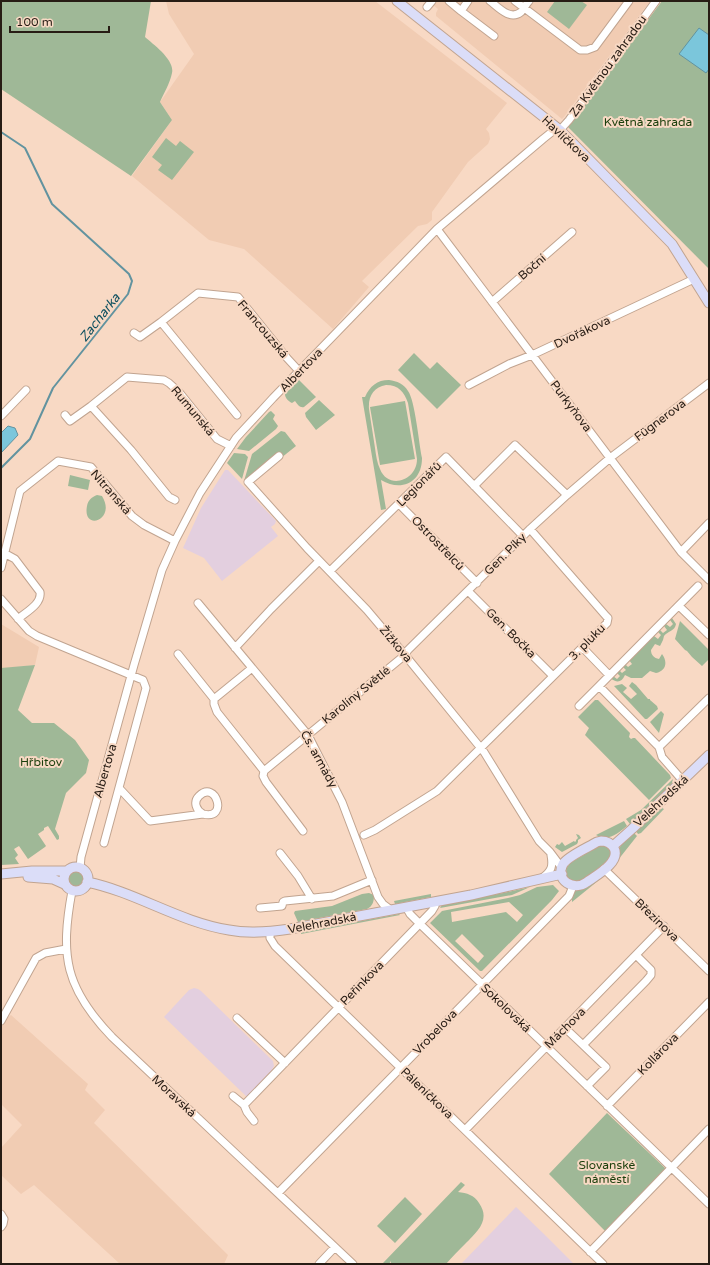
<svg xmlns="http://www.w3.org/2000/svg" width="710" height="1265" font-family="'Varela Round',sans-serif">
<rect width="100%" height="100%" fill="#f8d9c4"/>
<path fill="#f1ccb3" d="M 166,1 L 375,1 L 507,103 L 486,129 L 489,133 L 490,139 L 488,144 L 468,162 L 432,212 L 432,220 L 427,224 L 418,226 L 362,281 L 369,287 L 333,329 L 244,249 L 209,240 L 132,176 L 172,120 L 160,102 L 194,54 L 169,14 Z
M 428,1 L 650,1 L 564,117 L 562,119 L 436,16 L 436,13 L 438,9 Z
M 1,624 L 39,647 L 35,665 L 1,669 Z
M 11,1015 L 88,1084 L 85,1090 L 105,1110 L 94,1123 L 228,1255 L 224,1264 L 120,1264 L 34,1185 L 21,1194 L 1,1175 L 1,1148 L 22,1125 L 1,1104 L 1,1025 L 3,1021 Z"/>
<path fill="#e3cfdf" d="M 225,470 L 228,470 L 276,521 L 275,524 L 271,527 L 278,536 L 222,581 L 204,558 L 183,548 L 201,508 Z
M 194,988 L 198,989 L 201,991 L 273,1061 L 274,1066 L 272,1070 L 247,1097 L 164,1017 L 189,990 Z
M 516,1207 L 546,1236 L 574,1264 L 461,1264 Z"/>
<path fill="#9fb897" fill-rule="evenodd" d="M 1,1 L 151,1 L 145,37 C 154,45 175,60 172,73 C 170,83 164,93 160,102 L 172,120 L 131,176 L 1,89 Z
M 555,1 L 581,1 L 587,5 L 569,29 L 547,12 Z
M 662,1 L 709,1 L 709,269 L 568,127 Z
M 166,138 L 176,146 L 180,141 L 194,152 L 172,180 L 158,170 L 162,165 L 152,157 Z
M 414,353 L 430,369 L 437,362 L 461,385 L 437,409 L 398,370 Z
M 299,380 L 316,397 L 304,407 C 300,408 298,405 295,401 L 292,403 C 288,401 285,398 285,394 Z
M 389,380 C 397,381 404,384 408,391 C 415,400 419,444 422,458 C 422,483 401,492 381,480 L 386,509 L 381,510 L 362,397 L 365,397 C 370,386 377,380 389,380 ZM 386,385 C 399,385 404,392 408,403 L 417,459 C 417,481 388,490 380,469 C 377,463 376,455 375,448 C 373,435 371,422 369,409 C 368,396 374,387 386,385 Z
M 319,400 L 335,415 L 316,430 L 306,417 L 305,413 Z
M 405,401 L 415,459 L 380,465 L 370,407 Z
M 271,411 L 275,415 L 273,419 L 278,426 L 276,429 L 249,451 L 237,449 L 246,437 L 269,412 Z
M 281,431 L 285,432 L 296,446 L 281,458 L 245,482 L 244,481 L 252,454 Z
M 234,453 L 245,454 L 248,457 L 242,479 L 227,463 Z
M 70,475 L 90,480 L 88,490 L 68,486 Z
M 97,495 L 102,496 C 117,520 82,532 87,506 C 88,500 92,497 97,495 Z
M 672,618 L 676,624 C 675,631 668,631 664,636 L 663,640 L 660,646 L 655,644 L 651,650 C 651,655 654,658 659,659 L 662,654 C 668,662 666,671 656,673 L 650,671 L 642,678 L 631,678 L 625,675 C 621,683 617,683 610,678 L 613,676 L 617,679 L 620,676 L 617,673 L 619,670 L 622,673 L 626,670 L 623,667 L 625,664 L 628,667 L 632,664 L 629,660 L 654,636 L 658,639 L 661,635 L 658,632 L 660,630 L 663,633 L 667,630 L 664,626 L 666,624 L 670,627 L 673,624 L 670,620 Z
M 680,621 L 709,650 L 709,659 L 702,666 L 692,657 L 687,651 L 685,650 L 675,639 Z
M 35,665 L 18,710 L 32,723 L 54,723 L 75,740 L 89,760 L 86,773 L 66,793 L 55,829 L 59,836 L 59,839 L 57,840 L 48,826 L 44,828 L 44,830 L 38,834 L 46,846 L 45,847 L 28,859 L 19,846 L 14,849 L 18,855 L 15,858 L 19,864 L 1,865 L 1,668 Z
M 632,682 L 636,685 L 648,699 L 650,699 L 650,700 L 657,706 L 658,709 L 647,719 L 645,719 L 614,686 L 622,684 L 627,688 L 623,692 L 631,699 L 637,694 L 629,686 Z
M 595,700 L 598,700 L 630,733 L 629,737 L 631,739 L 633,738 L 635,738 L 670,775 L 671,778 L 649,800 L 585,735 L 589,728 L 578,717 Z
M 661,711 L 664,714 L 659,733 L 650,722 Z
M 673,779 L 672,784 L 630,824 L 626,819 L 641,810 Z
M 662,808 L 664,809 L 641,833 L 638,834 L 636,831 Z
M 624,821 L 627,826 C 618,833 609,842 596,835 Z
M 634,833 L 637,836 L 618,860 L 619,849 L 621,845 Z
M 576,834 L 579,835 L 581,838 L 578,840 L 578,842 L 577,844 L 562,852 L 555,847 L 557,844 L 559,845 L 562,842 L 565,846 L 574,841 L 575,842 L 576,841 L 576,840 L 578,838 Z
M 604,845 L 609,848 L 612,854 L 608,861 L 583,880 L 580,882 L 571,881 L 567,877 L 566,869 L 570,863 L 599,846 Z
M67 879a9 9 0 1 1 18 0a9 9 0 1 1-18 0Z
M 604,876 L 572,902 L 572,897 L 575,891 Z
M 553,885 L 559,891 L 552,900 L 482,971 L 480,971 L 430,923 L 442,911 L 508,898 L 520,895 L 537,887 ZM 509,902 L 523,915 L 517,922 L 506,912 L 452,922 L 451,912 ZM 462,934 L 484,956 L 478,963 L 455,941 Z
M 530,887 L 512,895 L 440,908 L 442,905 L 503,893 Z
M 369,893 L 374,895 C 374,901 373,906 367,909 L 298,922 L 294,913 L 295,911 L 332,906 L 362,894 Z
M 431,894 L 431,897 L 395,904 L 394,901 Z
M 399,914 L 400,915 L 301,934 L 301,932 Z
M 607,1113 L 666,1169 L 605,1231 L 549,1174 Z
M 461,1182 L 465,1185 L 458,1192 C 467,1193 474,1195 479,1203 C 491,1220 477,1232 466,1243 C 459,1250 452,1257 446,1264 L 391,1264 L 391,1261 L 389,1264 L 384,1264 L 383,1263 Z
M 405,1197 L 422,1214 L 395,1243 L 377,1226 Z"/>
<path fill="#7bc6db" stroke="#62939f" d="M 699,28 L 709,35 L 709,69 L 706,73 L 679,54 Z
M 8,426 L 15,428 L 18,435 L 1,453 L 1,433 Z"/>
<g fill="none" stroke-linecap="round" stroke-linejoin="round">
<path stroke="#62939f" stroke-width="2" d="M 1,132 L 25,148 L 52,204 L 129,274 L 132,281 L 128,294 L 53,388 L 30,439 L 1,468"/>
<g stroke="#c1a490" stroke-width="9">
<path id="street" d="M 449,1 L 461,11
M 468,1 L 461,11 L 494,36
M 490,1 C 498,7 510,21 521,12 C 524,9 526,4 529,1
M 515,1 L 580,50 L 587,50 L 595,47 L 629,1
M 427,7 L 432,1
M 437,229 L 681,552 L 709,580
M 492,302 L 572,232
M 134,333 L 140,337 L 161,322
M 469,385 L 509,364 L 532,355 L 694,279
M 65,415 L 70,421 L 91,406
M 237,415 L 161,322 L 198,293 L 238,297 L 287,358 L 299,371
M 1,416 L 26,390
M 279,456 L 248,482 L 307,548 L 367,610 L 405,655 L 484,752 L 539,841 L 550,852 L 562,868
M 474,486 L 515,445 L 567,495
M 175,500 L 169,497 L 131,450 L 91,406 L 127,377 L 164,380 L 169,383 L 179,392 L 217,439 L 231,446
M 399,504 L 477,583
M 681,552 L 709,523
M 4,553 L 15,559 L 40,592 C 42,604 26,612 18,619
M 1,568 L 20,491 L 58,461 L 91,467 L 132,516 L 144,525 L 175,541
M 330,571 L 446,457 L 523,536
M 698,586 L 599,686 L 659,747 L 709,698
M 468,591 L 553,676
M 1,599 L 29,631 L 37,636 L 138,678 L 143,680 L 146,688 L 104,843
M 198,603 L 308,735 L 342,802 L 378,897 L 383,904 L 391,910
M 679,606 L 709,635
M 235,648 L 271,609 L 319,561
M 583,648 L 609,675
M 178,654 L 214,699 L 214,704 L 217,712 L 264,771 L 263,776 L 266,782 L 303,831
M 214,699 L 252,668
M 579,706 L 599,686
M 659,747 L 662,757 L 683,781
M 264,771 L 405,655 L 408,650 L 530,529 L 567,495 L 610,458 L 709,383
M 119,788 L 150,821 L 203,814 C 229,821 216,779 199,796 C 193,802 196,810 203,814
M 364,835 L 375,830 L 437,791 L 607,623 L 608,618 L 606,616 L 530,529
M 280,853 L 298,876 L 312,899
M 80,868 L 81,857 L 134,665 L 162,570 L 175,541 L 200,493 L 236,438 L 273,398 L 437,229 L 543,139 L 553,131 L 560,130 L 569,120 L 656,1
M 604,869 L 709,971
M 542,878 C 552,871 553,866 551,855
M 72,891 C 60,956 65,988 112,1037 L 353,1264
M 406,907 L 410,914 L 420,924 L 709,1204
M 260,908 L 282,906 L 283,902 L 285,901 L 333,896 L 372,880
M 270,932 L 270,938 L 275,946 L 603,1264
M 237,1018 L 285,1063
M 1,1021 L 36,958 L 45,953 L 66,949
M 565,1028 L 583,1045 L 646,981 L 651,975 L 651,970 L 636,955
M 583,1045 L 606,1067 L 587,1086
M 233,1096 L 244,1105 L 247,1112 L 254,1121
M 244,1105 L 432,911 L 435,906 L 435,902
M 607,1106 L 709,1002
M 465,1130 L 664,926
M 278,1193 L 569,896 L 573,886
M 1,1214 L 4,1219 L 3,1224 L 1,1227
M 590,1252 L 709,1129
M 319,1264 L 335,1247"/>
</g>
<g stroke="#c1a490" stroke-width="11">
<path id="secondary" d="M 397,1 L 560,130 L 672,244 L 709,303
M 601,841 C 607,841 611,843 614,848 C 621,862 597,875 587,882 C 574,892 554,880 563,864 C 568,856 589,847 597,842 Z
M 613,846 L 632,829 L 709,755
M64 879a12 12 0 1 1 24 0a12 12 0 1 1-24 0Z
M 1,874 L 32,871 L 67,871
M 28,877 L 53,879 L 64,884
M 87,882 C 136,892 179,922 229,930 C 249,934 269,932 290,929 L 471,895 L 562,874"/>
</g>
<use href="#street" stroke="#fff" stroke-width="7"/>
<use href="#secondary" stroke="#dbddf8" stroke-width="9"/>
</g>
<g text-anchor="middle" stroke-width="4" stroke-linejoin="round" paint-order="stroke">
<g font-size="12" fill="#271c14" stroke="#f8d9c4">
<text transform="translate(608 66) rotate(-54)" y="4">Za Květnou zahradou</text>
<text transform="translate(566 139) rotate(43)" y="4">Havlíčkova</text>
<text transform="translate(532 267) rotate(-41)" y="4">Boční</text>
<text transform="translate(263 329) rotate(50)" y="4">Francouzská</text>
<text transform="translate(582 332) rotate(-25)" y="4">Dvořákova</text>
<text transform="translate(301 370) rotate(-46)" y="4">Albertova</text>
<text transform="translate(571 406) rotate(53)" y="4">Purkyňova</text>
<text transform="translate(193 411) rotate(50)" y="4">Rumunská</text>
<text transform="translate(660 420) rotate(-37)" y="4">Fügnerova</text>
<text transform="translate(419 484) rotate(-45)" y="4">Legionářů</text>
<text transform="translate(111 492) rotate(49)" y="4">Nitranská</text>
<text transform="translate(438 543) rotate(46)" y="4">Ostrostřelců</text>
<text transform="translate(505 554) rotate(-45)" y="4">Gen. Píky</text>
<text transform="translate(511 633) rotate(45)" y="4">Gen. Bočka</text>
<text transform="translate(587 642) rotate(-45)" y="4">3. pluku</text>
<text transform="translate(396 644) rotate(50)" y="4">Žižkova</text>
<text transform="translate(356 695) rotate(-39)" y="4">Karolíny Světlé</text>
<text transform="translate(319 759) rotate(61)" y="4">Čs. armády</text>
<text transform="translate(105 771) rotate(-74)" y="4">Albertova</text>
<text transform="translate(661 801) rotate(-43)" y="4">Velehradská</text>
<text transform="translate(657 920) rotate(44)" y="4">Březinova</text>
<text transform="translate(322 923) rotate(-11)" y="4">Velehradská</text>
<text transform="translate(362 983) rotate(-46)" y="4">Peřinkova</text>
<text transform="translate(506 1008) rotate(44)" y="4">Sokolovská</text>
<text transform="translate(565 1028) rotate(-45)" y="4">Máchova</text>
<text transform="translate(435 1032) rotate(-46)" y="4">Vrobelova</text>
<text transform="translate(658 1054) rotate(-46)" y="4">Kollárova</text>
<text transform="translate(427 1093) rotate(44)" y="4">Páleníčkova</text>
<text transform="translate(174 1096) rotate(43)" y="4">Moravská</text>
</g>
<g font-size="12" fill="#1a3e0b" stroke="#f8d9c4">
<text x="648" y="126">Květná zahrada</text>
<text x="41" y="766">Hřbitov</text>
<text x="607" y="1169">Slovanské<tspan x="607" dy="14">náměstí</tspan></text>
</g>
<g font-size="13" font-style="italic" fill="#105160" stroke="#f8d9c4">
<text transform="translate(99 317) rotate(-52)" y="5">Zacharka</text>
</g>
</g>
<rect width="710" height="1265" fill="none" stroke="#271c14" stroke-width="4"/>
<path d="M10 26v6h99v-6" fill="none" stroke="#271c14" stroke-width="2"/>
<text x="16" y="26" font-size="12" fill="#271c14" stroke="#f8d9c4" stroke-width="3" paint-order="stroke">100 m</text>
</svg>
